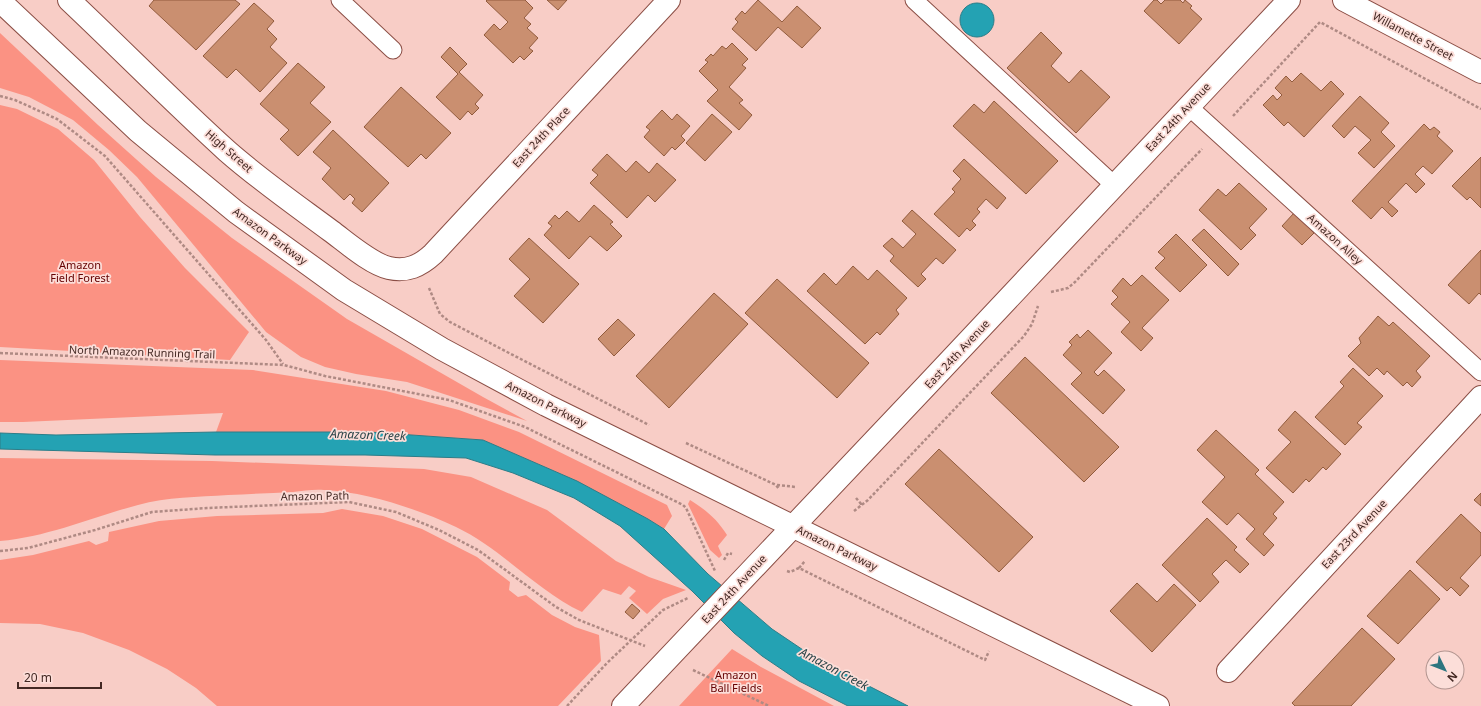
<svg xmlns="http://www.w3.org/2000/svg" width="1481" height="706" font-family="'Noto Sans',sans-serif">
<rect width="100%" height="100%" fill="#f8cdc6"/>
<path fill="#fb9283" d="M 0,33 L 98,125 L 156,177 L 232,238 L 347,319 L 483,397 L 527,421 L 407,382 L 356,374 L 325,367 L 301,357 L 266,332 L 137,177 L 109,150 L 73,120 L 29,97 L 0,88 Z
M 0,105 L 17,109 L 58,129 L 94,160 L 140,217 L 185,268 L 249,332 L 230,360 L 0,347 Z
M 0,360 L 253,370 L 386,391 L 459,410 L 519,432 L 667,505 L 672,516 L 664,529 L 648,519 L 483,440 L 369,432 L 216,432 L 223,413 L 23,422 L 0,422 Z
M 0,458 L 212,461 L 424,469 L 471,477 L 547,510 L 616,561 L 649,577 L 686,590 L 663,599 L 647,614 L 629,598 L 636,591 L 629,586 L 621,595 L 603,589 L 582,612 C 536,590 502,549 456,527 C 418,509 366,492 324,490 C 314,489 303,491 293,492 C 271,493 250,494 228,495 C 198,497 167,497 138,505 C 92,517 48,537 0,541 Z
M 690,500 C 706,510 717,519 727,535 L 718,546 L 722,555 L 719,558 L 710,550 L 688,504 Z
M 342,509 L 383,516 L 422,529 L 477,557 L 510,582 L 509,590 L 518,597 L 526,595 L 552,615 L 575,627 L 599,635 L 601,661 L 558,706 L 217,706 L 196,688 L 167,669 L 129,650 L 83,633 L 40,624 L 0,623 L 0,560 L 33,555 L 89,541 L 96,545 L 108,541 L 109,532 L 159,521 L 217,516 L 323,513 Z
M 732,649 L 761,667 L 834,706 L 679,706 Z"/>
<path fill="#24a2b3" stroke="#2d7d88" d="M960 20a17 17 0 1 1 34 0a17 17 0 1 1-34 0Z
M 216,432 L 369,432 L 483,440 L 577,481 L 648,519 L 664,529 L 708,574 L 772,629 L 818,660 L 908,706 L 848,706 L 799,681 L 762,656 L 734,633 L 692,591 L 620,526 L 574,498 L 513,473 L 466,458 L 365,455 L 215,455 L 0,449 L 0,433 L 56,435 Z"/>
<path fill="#ca8f70" stroke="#915b3d" d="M 154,0 L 235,0 L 240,4 L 196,50 L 149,6 Z
M 487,0 L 525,0 L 533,8 L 524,18 L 531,24 L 527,28 L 538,38 L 529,48 L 533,51 L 524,60 L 520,56 L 513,63 L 484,35 L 494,24 L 500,30 L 508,22 L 486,1 Z
M 547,0 L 567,0 L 558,10 Z
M 758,0 L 782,22 L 797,6 L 821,28 L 802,48 L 778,27 L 756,51 L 732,29 L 738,22 L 735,19 L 742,11 L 745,14 Z
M 1154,0 L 1157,0 L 1161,4 L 1165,0 L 1180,0 L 1183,3 L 1185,0 L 1192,6 L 1190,8 L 1202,19 L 1179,44 L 1144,11 Z
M 254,3 L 274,21 L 267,29 L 277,39 L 270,47 L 287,63 L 260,92 L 236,69 L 227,78 L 203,56 Z
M 1041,32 L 1062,53 L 1051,66 L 1069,83 L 1081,70 L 1110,97 L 1076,133 L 1007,68 Z
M 732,43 L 748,59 L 742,65 L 746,68 L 729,87 L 743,100 L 739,103 L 752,115 L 739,130 L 707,101 L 718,90 L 699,71 L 708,62 L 705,60 L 711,54 L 713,56 L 722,46 L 726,49 Z
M 450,47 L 467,64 L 459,72 L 483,95 L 475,104 L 479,108 L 472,115 L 468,111 L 460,120 L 436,97 L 458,74 L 441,57 Z
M 298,63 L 325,87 L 310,103 L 331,122 L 298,156 L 280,139 L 289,130 L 260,104 Z
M 1301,73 L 1321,91 L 1331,81 L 1344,94 L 1304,137 L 1288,122 L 1284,126 L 1263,105 L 1273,95 L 1277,100 L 1282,95 L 1275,88 L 1286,76 L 1292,82 Z
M 401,87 L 451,133 L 426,159 L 421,154 L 408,167 L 364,127 Z
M 1360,96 L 1389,123 L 1381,132 L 1395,146 L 1374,168 L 1358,153 L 1371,140 L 1355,126 L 1344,138 L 1332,126 Z
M 994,101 L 1058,161 L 1026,194 L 953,126 L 974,104 L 984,113 Z
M 662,110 L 672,120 L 677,114 L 690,126 L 681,136 L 685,140 L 675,150 L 672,147 L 664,156 L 644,137 L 650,130 L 646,127 Z
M 712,114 L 732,132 L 705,161 L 686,143 Z
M 1424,124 L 1430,130 L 1434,127 L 1440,132 L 1437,136 L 1453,151 L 1432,174 L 1423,166 L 1415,174 L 1425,184 L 1416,193 L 1406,183 L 1388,202 L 1398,211 L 1392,217 L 1382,207 L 1371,219 L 1352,201 Z
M 333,130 L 389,183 L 362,212 L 352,203 L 355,199 L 350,194 L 344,200 L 322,179 L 331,168 L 313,152 Z
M 607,154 L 626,172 L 636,161 L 649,173 L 657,163 L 676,180 L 655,202 L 648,195 L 627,218 L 590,183 L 598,175 L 592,170 Z
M 1481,157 L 1481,208 L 1470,197 L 1467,200 L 1452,186 Z
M 964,159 L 1006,198 L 997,209 L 986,199 L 977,209 L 980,212 L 972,221 L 976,225 L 970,231 L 967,228 L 959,237 L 934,214 L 955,192 L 952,189 L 961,179 L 953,171 Z
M 1239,183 L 1267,209 L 1249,228 L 1256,235 L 1241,250 L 1199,210 L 1218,189 L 1226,196 Z
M 594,205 L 613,222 L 610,224 L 622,236 L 607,251 L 590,236 L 569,259 L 544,235 L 552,226 L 548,223 L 555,215 L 559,219 L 567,211 L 579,222 Z
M 912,210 L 956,250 L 943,264 L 936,258 L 921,274 L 926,279 L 918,287 L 890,261 L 894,256 L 883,246 L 892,238 L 903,248 L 916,234 L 902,221 Z
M 1294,213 L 1314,233 L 1302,245 L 1282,226 Z
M 1204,229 L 1239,264 L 1228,276 L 1192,240 Z
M 1176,234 L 1207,265 L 1180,292 L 1155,268 L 1165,258 L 1158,252 Z
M 529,238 L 579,284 L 543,323 L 514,296 L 530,279 L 509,259 Z
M 1481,250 L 1481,295 L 1479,293 L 1469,304 L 1448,285 Z
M 853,266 L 868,280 L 877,270 L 907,298 L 896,310 L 899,314 L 880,335 L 877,332 L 865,344 L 807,291 L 824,273 L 836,285 Z
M 1142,275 L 1169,300 L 1142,328 L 1153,338 L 1141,351 L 1121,332 L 1130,322 L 1111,304 L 1118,297 L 1112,291 L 1123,278 L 1131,286 Z
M 777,279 L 869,363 L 837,398 L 745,313 Z
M 714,293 L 748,324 L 669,408 L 636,376 Z
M 1378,316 L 1389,326 L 1393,322 L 1430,356 L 1416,371 L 1421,377 L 1412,387 L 1407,382 L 1403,386 L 1387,371 L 1384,375 L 1377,368 L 1369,376 L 1348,356 L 1361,343 L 1359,338 Z
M 618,319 L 635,335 L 614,356 L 598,339 Z
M 1088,330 L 1112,353 L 1094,372 L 1098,376 L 1104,370 L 1125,390 L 1103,414 L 1071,384 L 1082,373 L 1063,355 L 1072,345 L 1069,342 L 1077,334 L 1080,338 Z
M 1025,357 L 1119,447 L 1084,482 L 991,393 Z
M 1353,368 L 1383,396 L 1357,423 L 1362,427 L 1345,445 L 1315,417 L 1344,386 L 1340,382 Z
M 1295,411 L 1341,454 L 1326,470 L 1323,467 L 1309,482 L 1306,479 L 1293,493 L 1266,468 L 1291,442 L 1278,430 Z
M 1216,430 L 1259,470 L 1255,474 L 1284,502 L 1273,514 L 1277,518 L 1263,534 L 1274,545 L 1264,556 L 1246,539 L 1255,529 L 1238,513 L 1227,525 L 1202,502 L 1225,477 L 1197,450 Z
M 939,449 L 1033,537 L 999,572 L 905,484 Z
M 1481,493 L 1481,506 L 1474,500 Z
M 1461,514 L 1481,533 L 1481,555 L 1460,578 L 1469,586 L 1460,596 L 1451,587 L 1447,591 L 1416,562 Z
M 1207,518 L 1237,547 L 1234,550 L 1249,564 L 1240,573 L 1226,560 L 1212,574 L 1219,582 L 1200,602 L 1162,565 Z
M 1410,570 L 1440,599 L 1398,644 L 1367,616 Z
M 1137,583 L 1157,602 L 1174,584 L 1196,605 L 1152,652 L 1110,611 Z
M 632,604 L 640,611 L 633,619 L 625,612 Z
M 1362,628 L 1395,659 L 1351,706 L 1295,706 L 1292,703 Z"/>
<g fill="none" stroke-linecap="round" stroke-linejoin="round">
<g stroke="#8b4e45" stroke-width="19">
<path id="service" d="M 340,0 L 393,50
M 914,0 L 1114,185
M 1188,106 L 1481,372"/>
</g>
<g stroke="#8b4e45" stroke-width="24">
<path id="minor" d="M 69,0 C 122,50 173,102 227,151 C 260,180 296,205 331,231 C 346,242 371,264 389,268 C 407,272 420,266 433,254 L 669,0
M 1228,671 L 1481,397"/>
</g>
<g stroke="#8b4e45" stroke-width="24">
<path id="tertiary" d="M 623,706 L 927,385 L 1289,0"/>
</g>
<g stroke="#8b4e45" stroke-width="24">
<path id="secondary" d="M 1344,0 L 1481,72
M 0,1 L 138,131 L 236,212 L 344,290 L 442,349 L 546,405 L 1158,706"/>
</g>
<path stroke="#af8a84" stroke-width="2.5" stroke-dasharray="3 2" stroke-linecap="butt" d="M 0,96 L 15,100 L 57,119 L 105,156 L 266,340 L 283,364
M 1233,116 L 1320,22 L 1481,109
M 429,288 L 440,314 L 450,322 L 509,353 L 649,425
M 1051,292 L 1068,288 L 1075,282 L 1202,149
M 0,353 L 284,365 L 325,376 L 449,400 L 525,427 L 683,505 L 686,508 L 715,571
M 686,443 L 776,485 L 779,489
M 777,485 L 796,487
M 856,498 L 862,505
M 854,511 L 868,500 L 1024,336 L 1032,324 L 1038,306
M 0,551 L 28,548 L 95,530 L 152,512 L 207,508 L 349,502 L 396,512 L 439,530 L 478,550 L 556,607 L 579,620 L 645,646
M 724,560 L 728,553 L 732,554
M 799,568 L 805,561
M 787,571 L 790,572 L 799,568 L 985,660 L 989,651
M 693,670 L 769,706
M 567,706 L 607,663 L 663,610 L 688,598"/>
<use href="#service" stroke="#fff" stroke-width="17"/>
<use href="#minor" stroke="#fff" stroke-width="22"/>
<use href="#tertiary" stroke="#fff" stroke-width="22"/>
<use href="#secondary" stroke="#fff" stroke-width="22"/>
</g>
<g text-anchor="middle" stroke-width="3.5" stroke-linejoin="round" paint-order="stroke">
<g font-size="11" fill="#432823" stroke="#fcded9">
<text transform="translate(1413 36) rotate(28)" y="4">Willamette Street</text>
<text transform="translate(1178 117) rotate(-47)" y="4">East 24th Avenue</text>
<text transform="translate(541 137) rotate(-47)" y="4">East 24th Place</text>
<text transform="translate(229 151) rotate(41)" y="4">High Street</text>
<text transform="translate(270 236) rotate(36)" y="4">Amazon Parkway</text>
<text transform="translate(1335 239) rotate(42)" y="4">Amazon Alley</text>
<text transform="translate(142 352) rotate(2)" y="4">North Amazon Running Trail</text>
<text transform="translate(957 354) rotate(-47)" y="4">East 24th Avenue</text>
<text transform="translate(546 404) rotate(27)" y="4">Amazon Parkway</text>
<text transform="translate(315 496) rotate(-1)" y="4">Amazon Path</text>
<text transform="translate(1354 534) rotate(-47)" y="4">East 23rd Avenue</text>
<text transform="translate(837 548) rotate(26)" y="4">Amazon Parkway</text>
<text transform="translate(734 589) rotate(-47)" y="4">East 24th Avenue</text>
</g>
<g font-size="11" fill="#650202" stroke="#fcded9">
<text x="80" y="269">Amazon<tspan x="80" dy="13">Field Forest</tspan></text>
<text x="736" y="679">Amazon<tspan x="736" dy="13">Ball Fields</tspan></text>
</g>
<g font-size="12" font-style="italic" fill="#294347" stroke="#fcded9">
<text transform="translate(368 435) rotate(2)" y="4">Amazon Creek</text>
<text transform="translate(834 669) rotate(28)" y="4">Amazon Creek</text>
</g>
</g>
<g transform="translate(1445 670) rotate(133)"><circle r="19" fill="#fcded9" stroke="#b29590"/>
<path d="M0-3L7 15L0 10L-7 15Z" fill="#2d757f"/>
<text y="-6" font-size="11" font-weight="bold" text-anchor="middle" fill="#432823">N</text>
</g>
<path d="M18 682v6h83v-6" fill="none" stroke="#432823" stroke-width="2"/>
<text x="24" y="682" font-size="12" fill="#432823" stroke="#fcded9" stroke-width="3" paint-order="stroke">20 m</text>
</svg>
